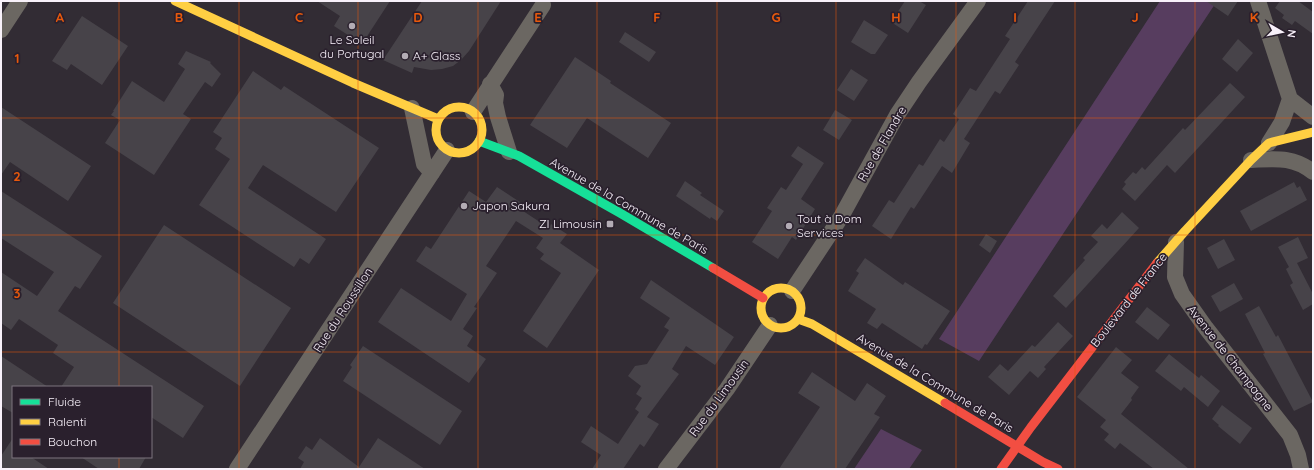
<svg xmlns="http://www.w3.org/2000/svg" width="1314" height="470" font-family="Quicksand,sans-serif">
<rect width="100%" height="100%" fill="#322c34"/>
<path fill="#573d5f" d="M 1160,1 L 1217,1 L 979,361 L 939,339 Z
M 881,429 L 922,450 L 909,469 L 854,469 Z"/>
<path fill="#474349" d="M 317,1 L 390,1 L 362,44 L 334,26 L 340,16 Z
M 422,1 L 501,1 L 469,51 L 461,60 L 453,66 L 442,69 L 431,70 L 414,67 L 412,73 L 383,60 Z
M 905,1 L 919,1 L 926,5 L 908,33 L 891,22 Z
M 1028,1 L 1055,1 L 1015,62 L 1019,65 L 1000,94 L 995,91 L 964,139 L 970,143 L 952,173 L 942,166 L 914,209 L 911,207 L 891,239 L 872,226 L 889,200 L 894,203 L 919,164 L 923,166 L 940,139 L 944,142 L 959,119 L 953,114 L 970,88 L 976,91 L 1010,39 L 1005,36 Z
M 1206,1 L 1238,1 L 1228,16 Z
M 1280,1 L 1298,1 L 1313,12 L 1313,34 L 1295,21 L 1292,25 L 1282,18 L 1284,15 L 1275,8 Z
M 82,16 L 128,46 L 102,85 L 71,64 L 67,70 L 52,61 Z
M 864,20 L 888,35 L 875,54 L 871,54 L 851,42 Z
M 625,32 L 656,52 L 649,62 L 619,42 Z
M 1238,39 L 1253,53 L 1237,72 L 1222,59 Z
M 186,51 L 211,62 L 210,63 L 221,74 L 212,87 L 205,82 L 183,114 L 191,119 L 154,175 L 105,143 L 120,120 L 111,115 L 114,111 L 113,111 L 132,81 L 164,102 L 185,69 L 178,64 Z
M 575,57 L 611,81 L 610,83 L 671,123 L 648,158 L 587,118 L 567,148 L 530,125 Z
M 851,69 L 868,80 L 854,101 L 837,90 Z
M 253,71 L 281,90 L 284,86 L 379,148 L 336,212 L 263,165 L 248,188 L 326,239 L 309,264 L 300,258 L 294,267 L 199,205 L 230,159 L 215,149 L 222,138 L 213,132 Z
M 1230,83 L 1245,97 L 1175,173 L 1167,165 L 1135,201 L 1122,189 L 1126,184 L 1124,182 L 1133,172 L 1136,174 L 1142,167 L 1145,170 L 1183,128 L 1185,130 Z
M 1,107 L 91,166 L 68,201 L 10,162 L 1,175 Z
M 835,110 L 852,120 L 839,140 L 823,130 Z
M 798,146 L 824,163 L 801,199 L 815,209 L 796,240 L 792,237 L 778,259 L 752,242 L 772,211 L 767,208 L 781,187 L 786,190 L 803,164 L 791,156 Z
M 685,181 L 702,193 L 700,195 L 724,211 L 717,221 L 711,217 L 710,219 L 676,196 Z
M 1294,182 L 1297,188 L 1300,186 L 1307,200 L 1251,231 L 1240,211 Z
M 497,187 L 526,206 L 523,211 L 549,228 L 551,224 L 567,234 L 560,243 L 599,270 L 547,348 L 523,331 L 561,273 L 540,259 L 544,254 L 536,248 L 543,238 L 516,221 L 486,266 L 497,273 L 474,307 L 477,308 L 463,329 L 473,336 L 467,346 L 486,359 L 469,383 L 378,322 L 401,288 L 451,321 L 467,294 L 416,261 L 426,246 L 431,249 L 469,191 L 486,202 Z
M 1,191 L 102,256 L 80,289 L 75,286 L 58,311 L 204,406 L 183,438 L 151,417 L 151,387 L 61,387 L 74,367 L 53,353 L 58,345 L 19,319 L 11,330 L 1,323 L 1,272 L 37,296 L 54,272 L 1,238 Z
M 1122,212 L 1139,228 L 1066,308 L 1053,296 L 1085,260 L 1083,258 L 1098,242 L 1091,236 L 1102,224 L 1107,229 Z
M 164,225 L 291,308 L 240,386 L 113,303 Z
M 986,234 L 997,241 L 990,253 L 979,245 Z
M 1298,237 L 1308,258 L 1297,263 L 1313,294 L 1313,304 L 1303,310 L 1290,285 L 1293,283 L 1286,269 L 1289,267 L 1278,247 Z
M 1224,239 L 1235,260 L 1218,269 L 1207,248 Z
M 865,258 L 903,285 L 905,282 L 950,311 L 927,345 L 925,344 L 922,349 L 882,323 L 877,329 L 867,323 L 876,309 L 848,291 L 859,273 L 856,271 Z
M 651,280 L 734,337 L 715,365 L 686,346 L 672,369 L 679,374 L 647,417 L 659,424 L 644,447 L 640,444 L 623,469 L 592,469 L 601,455 L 581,442 L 591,426 L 618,444 L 639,412 L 635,409 L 642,398 L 636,394 L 641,386 L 628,376 L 635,366 L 647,364 L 669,330 L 664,327 L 670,318 L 640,298 Z
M 1234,283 L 1243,299 L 1220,312 L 1211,296 Z
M 1259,306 L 1276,337 L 1278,335 L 1313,402 L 1294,411 L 1263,354 L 1265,353 L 1245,314 Z
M 1147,307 L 1170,325 L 1158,340 L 1135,322 Z
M 1058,322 L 1073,336 L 1044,367 L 1046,369 L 1038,378 L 1030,371 L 1009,395 L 988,377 L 1000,364 L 1008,371 L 1032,345 L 1035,347 Z
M 363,346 L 462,411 L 440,445 L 343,381 L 352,367 L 350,365 Z
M 1116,347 L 1132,360 L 1121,373 L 1139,387 L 1131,398 L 1132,400 L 1121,414 L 1189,469 L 1154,469 L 1120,443 L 1115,449 L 1104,440 L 1109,434 L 1100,427 L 1106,420 L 1077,397 Z
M 1169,354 L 1199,378 L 1201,375 L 1220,391 L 1208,407 L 1184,387 L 1181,391 L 1155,371 Z
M 1,356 L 48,387 L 13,387 L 13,413 L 1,406 Z
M 812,372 L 855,401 L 867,383 L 886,396 L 874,414 L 880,417 L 845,469 L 779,469 L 820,407 L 798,393 Z
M 1222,405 L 1252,428 L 1240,444 L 1218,426 L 1219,425 L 1212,419 Z
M 13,438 L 13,457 L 31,457 L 49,469 L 1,469 L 1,456 Z
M 320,438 L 359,467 L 378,438 L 425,469 L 300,469 L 304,462 L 298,458 L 306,446 L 312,450 Z
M 81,457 L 146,457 L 139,469 L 99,469 Z"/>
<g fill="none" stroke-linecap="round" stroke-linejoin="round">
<path stroke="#6b6762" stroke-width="16" d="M 1258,1 L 1290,99 L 1313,117
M 1,30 L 20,1
M 490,84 L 496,95 L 495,103 L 498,117 L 509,152
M 412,108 L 424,164 L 432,173
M 473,112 L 543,5
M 1269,143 L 1282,122 L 1290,99
M 1251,160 C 1275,159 1293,156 1313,172
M 1176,242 L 1175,277 L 1182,294 L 1206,328 L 1290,435 L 1298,455 L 1301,469
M 792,291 L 841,217 L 897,115 L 919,82 L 978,1
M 237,469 L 447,150
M 666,469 L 727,389 L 770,325"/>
<path stroke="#16e098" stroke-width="9" d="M 479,141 L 519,156 L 620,213 L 713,268"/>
<path stroke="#ffcf43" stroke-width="9" d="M 175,1 L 353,83 L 438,119
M436 130a23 23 0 1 1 46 0a23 23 0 1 1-46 0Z
M 1157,263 L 1185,231 L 1251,160 L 1269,143 L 1313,132
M761 308a20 20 0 1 1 40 0a20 20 0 1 1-40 0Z
M 798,319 L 812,324 L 945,403"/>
<path stroke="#f24e42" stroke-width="9" d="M 713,268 L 763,298
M 945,403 L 1043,462 L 1058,469
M 1001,469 L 1031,427 L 1157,263"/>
</g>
<path fill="none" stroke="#e8590c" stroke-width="1" stroke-opacity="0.55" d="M 119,1 L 119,387M 239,1 L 239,469M 358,1 L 358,469M 478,1 L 478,469M 597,1 L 597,469M 717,1 L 717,469M 836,1 L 836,469M 956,1 L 956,469M 1075,1 L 1075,469M 1195,1 L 1195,469M 1,118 L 1313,118M 1,235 L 1313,235M 1,352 L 1313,352M 119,457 L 119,469"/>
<g fill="#b3acb5" stroke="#2a202d" stroke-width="1.5">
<circle cx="352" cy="26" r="4"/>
<circle cx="405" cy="56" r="4"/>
<circle cx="464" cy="206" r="4"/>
<rect x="606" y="220" width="8" height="8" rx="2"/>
<circle cx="789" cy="226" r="4"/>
</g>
<g text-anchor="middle" stroke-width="3.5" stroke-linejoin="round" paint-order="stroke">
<g font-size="12" fill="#f8f1fa" stroke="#2a202d" text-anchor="start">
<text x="352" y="44" text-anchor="middle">Le Soleil<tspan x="352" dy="14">du Portugal</tspan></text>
<text x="413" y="60">A+ Glass</text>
<text x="472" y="210">Japon Sakura</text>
<text x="797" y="223">Tout à Dom<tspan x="797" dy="14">Services</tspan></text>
<text x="602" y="228" text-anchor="end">ZI Limousin</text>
</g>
<g font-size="12" fill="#f8f1fa" stroke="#2a202d">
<text transform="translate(882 144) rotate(-60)" y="4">Rue de Flandre</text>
<text transform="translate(629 206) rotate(30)" y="4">Avenue de la Commune de Paris</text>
<text transform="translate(1129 300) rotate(-52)" y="4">Boulevard de France</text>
<text transform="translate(343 310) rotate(-57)" y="4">Rue du Roussillon</text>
<text transform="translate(1230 358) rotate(52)" y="4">Avenue de Champagne</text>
<text transform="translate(935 383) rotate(31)" y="4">Avenue de la Commune de Paris</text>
<text transform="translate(719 398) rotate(-54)" y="4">Rue du Limousin</text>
</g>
</g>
<g font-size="13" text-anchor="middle" font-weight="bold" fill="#e8590c" stroke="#2a202d" stroke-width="3.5" stroke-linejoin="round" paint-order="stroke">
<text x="60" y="22">A</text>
<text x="179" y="22">B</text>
<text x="299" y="22">C</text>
<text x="418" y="22">D</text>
<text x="538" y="22">E</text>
<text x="657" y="22">F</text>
<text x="776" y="22">G</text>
<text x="896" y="22">H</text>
<text x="1015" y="22">I</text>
<text x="1135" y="22">J</text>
<text x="1254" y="22">K</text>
<text x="17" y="63">1</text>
<text x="17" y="181">2</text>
<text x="17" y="298">3</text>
</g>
<rect width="1314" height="470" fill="none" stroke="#f8f1fa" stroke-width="4"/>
<rect x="12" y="386" width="140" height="72" fill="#2a202d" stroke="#7c747f"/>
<rect x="20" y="399" width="20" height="6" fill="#16e098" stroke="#7c747f"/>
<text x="48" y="406" font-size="12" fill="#f8f1fa">Fluide</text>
<rect x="20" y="419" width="20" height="6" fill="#ffcf43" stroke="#7c747f"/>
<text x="48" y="426" font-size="12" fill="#f8f1fa">Ralenti</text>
<rect x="20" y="439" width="20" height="6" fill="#f24e42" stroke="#7c747f"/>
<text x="48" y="446" font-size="12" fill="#f8f1fa">Bouchon</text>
<g transform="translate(1282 32) rotate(99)" stroke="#2a202d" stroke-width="3" paint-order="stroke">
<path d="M0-3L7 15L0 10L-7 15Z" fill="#f8f1fa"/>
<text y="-6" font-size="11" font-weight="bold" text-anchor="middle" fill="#f8f1fa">N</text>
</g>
</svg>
